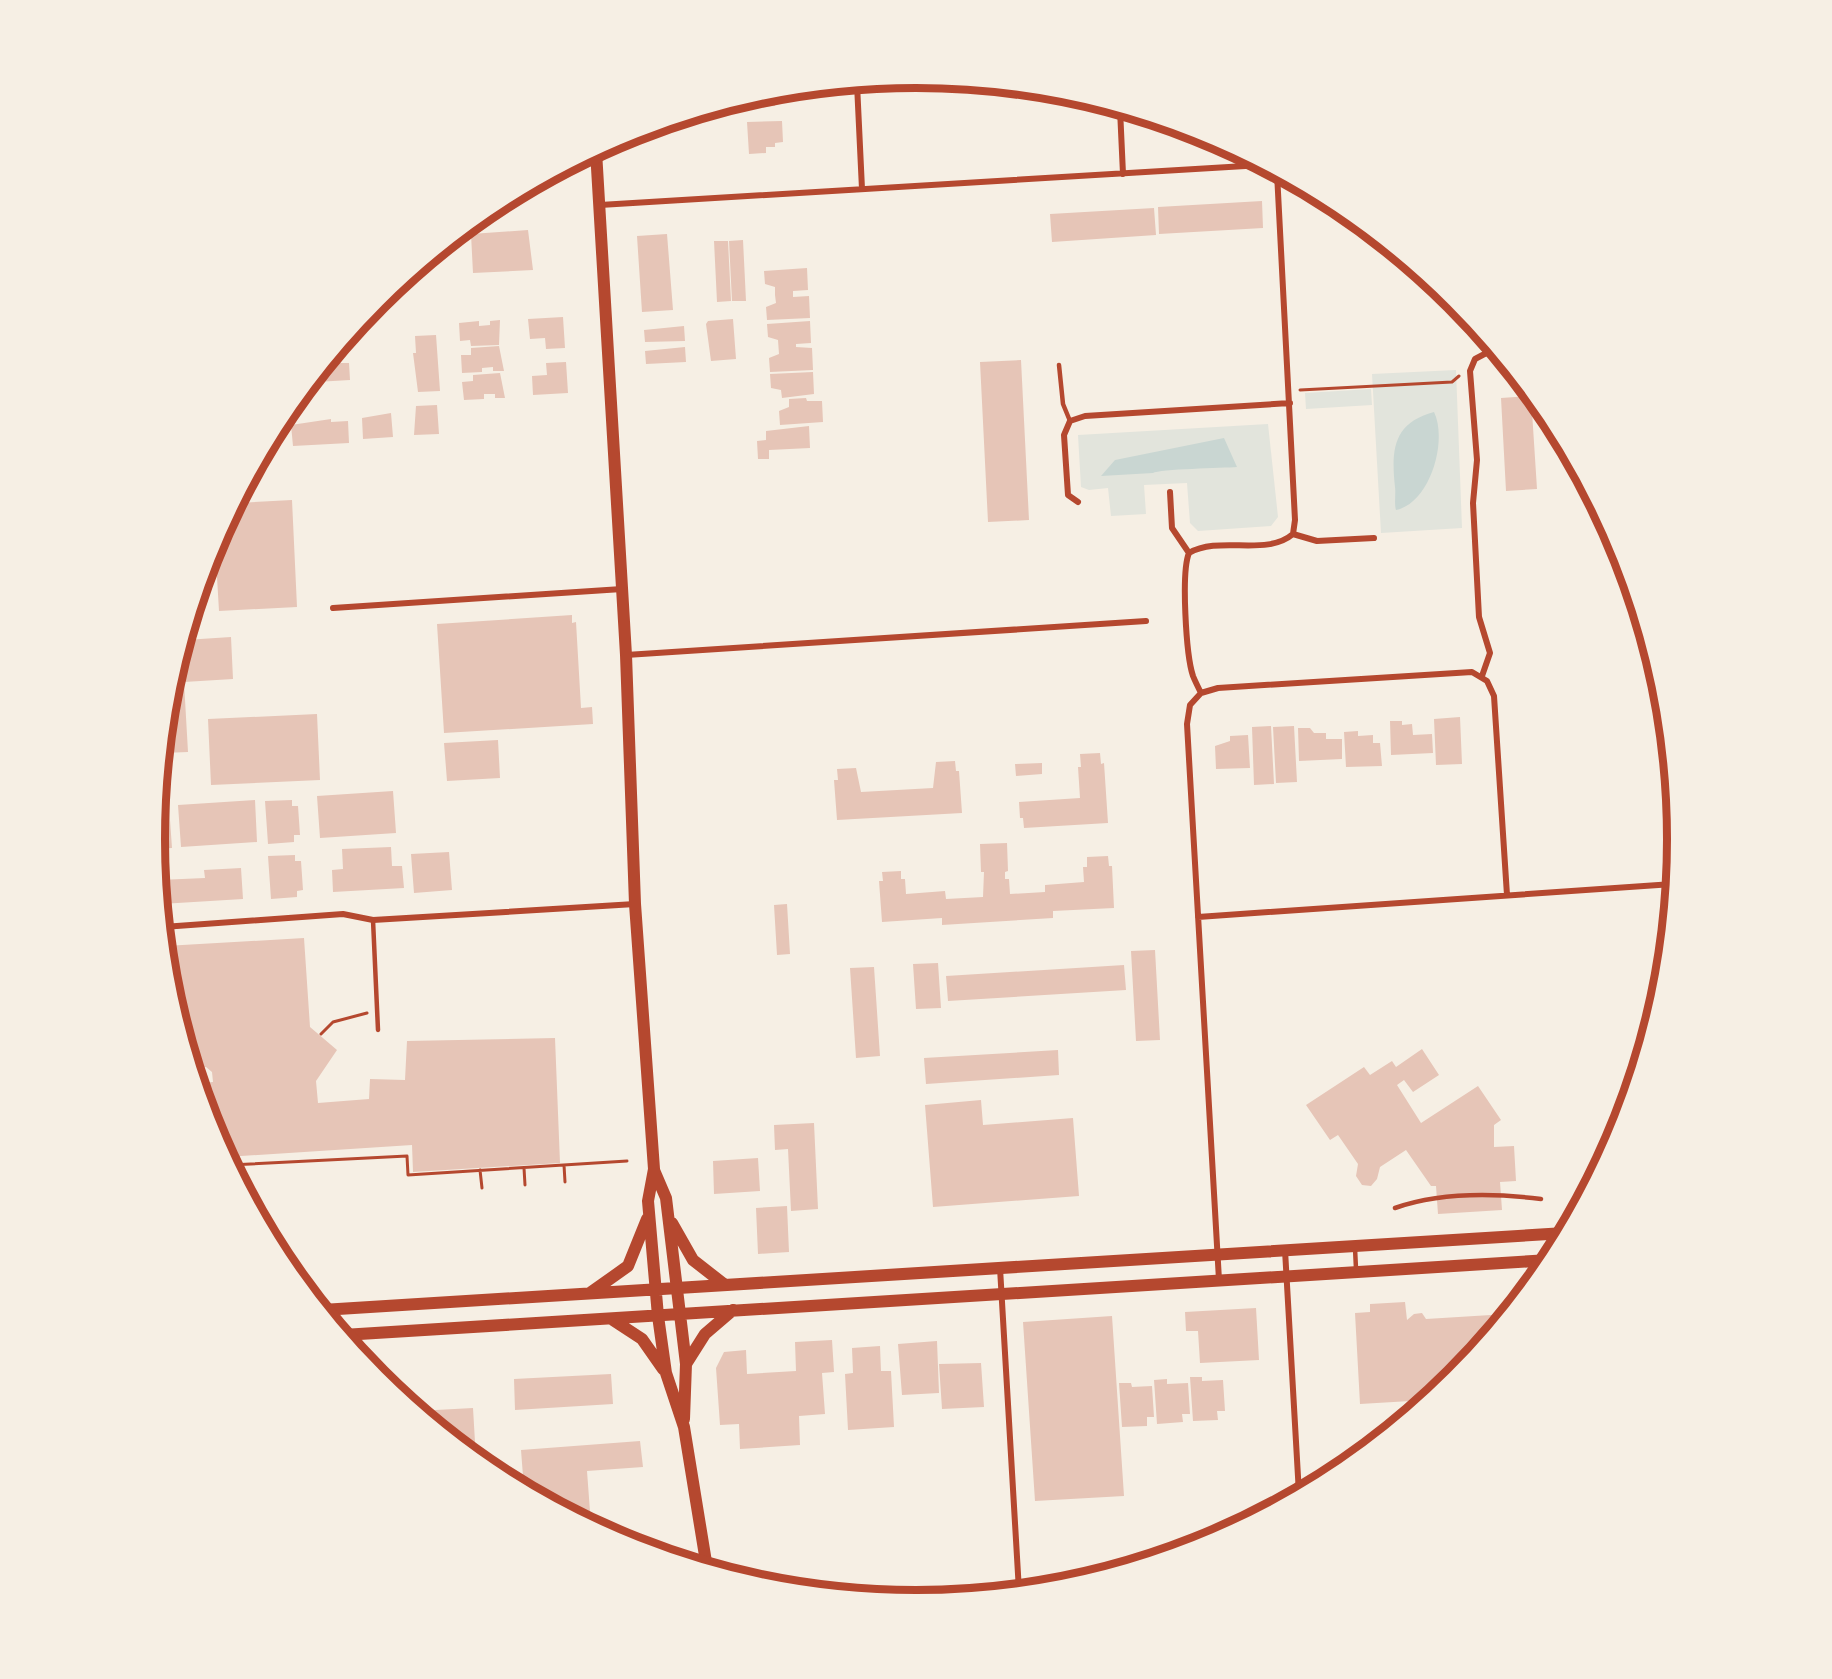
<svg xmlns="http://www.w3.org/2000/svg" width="1832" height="1679" font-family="'PT Sans',sans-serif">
<rect width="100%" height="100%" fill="#f6efe4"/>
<path fill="#e2e4dc" d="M 1456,370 L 1462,528 L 1381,533 L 1372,374 Z
M 1371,389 L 1372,405 L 1306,409 L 1305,393 Z
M 1268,424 L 1278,517 L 1271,526 L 1198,531 L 1190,523 L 1187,483 L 1144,485 L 1146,514 L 1111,516 L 1108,488 L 1089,490 L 1081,487 L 1078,435 Z"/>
<path fill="#c9d6d2" d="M 1434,412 C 1448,441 1430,503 1396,510 C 1394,503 1396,494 1395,487 C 1391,450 1393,423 1434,412 Z
M 1224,438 L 1237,467 C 1223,468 1159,469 1153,473 L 1101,476 L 1115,460 Z"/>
<path fill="#e6c5b7" d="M 775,92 L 775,106 L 758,107 L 758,98 L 753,98 Z
M 782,121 L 783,142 L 775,143 L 775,147 L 766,147 L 766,153 L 749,154 L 747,122 Z
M 1262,201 L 1263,228 L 1159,234 L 1158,207 Z
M 1154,208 L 1156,235 L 1052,242 L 1050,214 Z
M 528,230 L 533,270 L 473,273 L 471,234 Z
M 667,234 L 673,310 L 642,312 L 637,236 Z
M 743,240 L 746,301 L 732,301 L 729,241 Z
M 714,241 L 728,241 L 731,301 L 717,302 Z
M 807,268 L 808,290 L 793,291 L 793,297 L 809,296 L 810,318 L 767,320 L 766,307 L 776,303 L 775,295 L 775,287 L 765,284 L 764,271 Z
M 563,317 L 565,348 L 546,349 L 545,338 L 530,339 L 528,319 Z
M 733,319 L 736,359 L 711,361 L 706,324 L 708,321 Z
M 500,320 L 499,345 L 471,346 L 470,340 L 460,341 L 459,323 L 479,321 L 479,326 L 490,325 L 490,321 Z
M 810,321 L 811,343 L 796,344 L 796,347 L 812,348 L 813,370 L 770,372 L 769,358 L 779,354 L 778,340 L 768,337 L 767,324 Z
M 684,326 L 685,341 L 645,342 L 644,330 Z
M 436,335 L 440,391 L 418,392 L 413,353 L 416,353 L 415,336 Z
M 499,346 L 504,371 L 493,371 L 493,367 L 482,368 L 482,372 L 462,373 L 461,355 L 471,355 L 471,348 Z
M 685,347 L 686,362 L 646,364 L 645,351 Z
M 337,350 L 338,363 L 349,363 L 350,380 L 316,382 L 316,376 Z
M 1021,360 L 1029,520 L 988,522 L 980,362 Z
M 566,362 L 568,393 L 533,395 L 532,376 L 547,375 L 546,363 Z
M 813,372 L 814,394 L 782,398 L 781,390 L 771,388 L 770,374 Z
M 500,373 L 505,398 L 495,398 L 495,394 L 484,394 L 484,399 L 464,400 L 462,382 L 473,381 L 473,375 Z
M 1531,396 L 1537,489 L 1506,491 L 1501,398 Z
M 806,398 L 807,401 L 822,401 L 823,422 L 780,425 L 779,411 L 789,407 L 789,399 Z
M 437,405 L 439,434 L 414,435 L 416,406 Z
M 391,413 L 393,437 L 363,439 L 362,418 Z
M 331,419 L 331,422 L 348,421 L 349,443 L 293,446 L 291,425 Z
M 278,425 L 280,447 L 266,448 L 275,431 Z
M 809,426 L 810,448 L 769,450 L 769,459 L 758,459 L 757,441 L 766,440 L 766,431 Z
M 292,500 L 297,607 L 219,611 L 215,543 L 237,503 Z
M 572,615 L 572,623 L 576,622 L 581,708 L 592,707 L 593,724 L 444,733 L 437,624 Z
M 231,637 L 233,679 L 184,682 L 188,752 L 163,753 L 169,691 L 185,640 Z
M 317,714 L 320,780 L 211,785 L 208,719 Z
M 1460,717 L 1462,764 L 1436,765 L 1434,719 Z
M 1390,721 L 1402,721 L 1402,725 L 1412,724 L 1413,735 L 1432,734 L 1433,753 L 1391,755 Z
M 1271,726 L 1274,784 L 1254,785 L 1252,727 Z
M 1294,726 L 1297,782 L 1276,783 L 1273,727 Z
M 1298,728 L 1310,728 L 1314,733 L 1326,733 L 1326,739 L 1342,739 L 1342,759 L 1299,761 Z
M 1358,731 L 1358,736 L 1373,735 L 1373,743 L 1380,743 L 1382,766 L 1346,767 L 1344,732 Z
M 1248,735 L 1250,768 L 1216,769 L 1215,746 L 1230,741 L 1230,736 Z
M 498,740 L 500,778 L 447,781 L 444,743 Z
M 1100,753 L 1101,764 L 1104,763 L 1108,823 L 1024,828 L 1023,818 L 1020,818 L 1019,802 L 1080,798 L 1078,767 L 1081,767 L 1080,754 Z
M 955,761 L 956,771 L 959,771 L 962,813 L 837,820 L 834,780 L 838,780 L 837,769 L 856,768 L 861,792 L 933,788 L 936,762 Z
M 1042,763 L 1042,774 L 1016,776 L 1015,764 Z
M 393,791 L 396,833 L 320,838 L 317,796 Z
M 255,800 L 257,842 L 181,847 L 178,805 Z
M 292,800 L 292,806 L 298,806 L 300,835 L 294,835 L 294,842 L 268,844 L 265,801 Z
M 169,806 L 172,848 L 155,849 L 158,807 Z
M 1007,843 L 1008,871 L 1005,872 L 1005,879 L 1009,879 L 1010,894 L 1045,892 L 1045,885 L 1084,882 L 1083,867 L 1087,867 L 1087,857 L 1108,856 L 1109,866 L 1112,866 L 1114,908 L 1053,911 L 1053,918 L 942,925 L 942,918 L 882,922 L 879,881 L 883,881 L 882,872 L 901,871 L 901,879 L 905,879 L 906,894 L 945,891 L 946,899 L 983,897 L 984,872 L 981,872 L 980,844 Z
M 391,847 L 392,866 L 402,866 L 404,888 L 333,892 L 332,870 L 343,869 L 342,849 Z
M 449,852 L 452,890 L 414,893 L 411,854 Z
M 295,855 L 295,861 L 301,861 L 303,890 L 297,891 L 297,897 L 271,899 L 268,856 Z
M 241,868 L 243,899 L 161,904 L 159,880 L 205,878 L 204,870 Z
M 787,904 L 790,954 L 777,955 L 774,905 Z
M 304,938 L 310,1027 L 337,1050 L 316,1081 L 318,1103 L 369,1099 L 370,1079 L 405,1080 L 407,1041 L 555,1038 L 560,1163 L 413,1172 L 412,1145 L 226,1157 L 212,1131 L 198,1083 L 213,1082 L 212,1072 L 206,1067 L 193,1068 L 169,988 L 165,946 Z
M 1155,950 L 1160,1040 L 1136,1041 L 1131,951 Z
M 938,963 L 941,1008 L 916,1009 L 913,964 Z
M 1124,965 L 1126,990 L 948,1001 L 946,976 Z
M 874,967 L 880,1056 L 856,1058 L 850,968 Z
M 1422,1049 L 1439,1075 L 1413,1092 L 1404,1080 L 1397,1085 L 1421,1123 L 1478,1086 L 1501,1120 L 1494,1125 L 1494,1147 L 1514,1146 L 1516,1181 L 1500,1182 L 1502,1210 L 1438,1214 L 1436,1186 L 1431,1186 L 1406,1150 L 1380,1167 L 1377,1179 L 1371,1186 L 1362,1185 L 1356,1176 L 1358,1164 L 1338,1135 L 1330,1140 L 1306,1105 L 1364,1067 L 1370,1075 L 1392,1061 L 1396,1067 Z
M 1058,1050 L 1059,1075 L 926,1084 L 924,1058 Z
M 981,1100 L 983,1125 L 1073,1118 L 1079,1196 L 933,1207 L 925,1105 Z
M 814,1123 L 818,1209 L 791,1211 L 788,1149 L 775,1150 L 774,1125 Z
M 758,1158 L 760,1191 L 714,1194 L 713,1161 Z
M 787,1206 L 789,1252 L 758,1254 L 756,1208 Z
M 1405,1302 L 1407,1320 L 1414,1314 L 1422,1313 L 1426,1319 L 1507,1314 L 1454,1378 L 1427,1400 L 1360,1404 L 1355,1313 L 1370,1312 L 1370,1304 Z
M 1256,1308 L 1259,1360 L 1200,1363 L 1198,1331 L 1186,1331 L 1185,1312 Z
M 1112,1316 L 1124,1496 L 1035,1501 L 1023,1322 Z
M 832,1340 L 834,1372 L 822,1373 L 825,1414 L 799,1416 L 800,1445 L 740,1449 L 739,1424 L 720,1425 L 716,1368 L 724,1352 L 746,1350 L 747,1374 L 796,1371 L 795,1342 Z
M 937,1341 L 939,1393 L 902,1395 L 898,1344 Z
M 880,1346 L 881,1371 L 891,1371 L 894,1427 L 848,1430 L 845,1374 L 853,1373 L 852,1348 Z
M 981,1363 L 984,1407 L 942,1409 L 939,1364 Z
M 611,1374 L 613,1404 L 515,1410 L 514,1379 Z
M 1190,1377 L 1202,1377 L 1202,1381 L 1223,1380 L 1225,1411 L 1217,1411 L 1218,1420 L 1193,1421 Z
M 1167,1379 L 1167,1384 L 1188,1383 L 1190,1414 L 1182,1414 L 1183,1422 L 1157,1424 L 1154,1380 Z
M 1119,1383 L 1131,1383 L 1132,1387 L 1152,1386 L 1154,1417 L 1147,1417 L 1147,1426 L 1122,1427 Z
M 473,1408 L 476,1459 L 417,1411 Z
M 640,1441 L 643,1467 L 587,1471 L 591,1525 L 524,1489 L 521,1450 Z
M 659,1545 L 660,1554 L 637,1547 L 637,1546 Z"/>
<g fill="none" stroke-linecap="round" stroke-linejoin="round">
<path stroke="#b5482f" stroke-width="3" d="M 1300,390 L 1452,382 L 1459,376
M 321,1034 L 333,1022 L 367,1013
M 238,1157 L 239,1181
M 230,1165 L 407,1156 L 408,1175 L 627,1161
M 564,1165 L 565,1182
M 524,1168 L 525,1185
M 480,1170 L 482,1188"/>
<path stroke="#b5482f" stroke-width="4.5" d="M 1059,365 L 1063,404 L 1070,421
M 373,920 L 378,1030
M 1395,1208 C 1441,1192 1493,1193 1541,1199
M 1355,1248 L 1356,1269"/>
<path stroke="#b5482f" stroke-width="6" d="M 857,84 L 862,189
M 1120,109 L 1123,174
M 600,205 L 1262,165
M 1170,492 L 1172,528 L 1189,553
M 1078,502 L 1068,495 L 1064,435 L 1070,421 L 1085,416 L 1290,403
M 1293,534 L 1317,541 L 1374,538
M 333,608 L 622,589
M 626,655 L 1146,621
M 1482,676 L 1490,653 L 1479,617 L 1473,503 L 1477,460 L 1470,371 L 1475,359 L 1494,349
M 1201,693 C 1198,687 1195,681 1193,676 C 1186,655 1181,572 1189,553 C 1220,535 1266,557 1293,534 L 1295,520 L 1277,173
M 1201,693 L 1190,705 L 1187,724 L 1219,1280
M 1201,693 L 1218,688 L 1472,672 L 1487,681 L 1494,696 L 1507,895
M 1198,917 L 1673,884
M 163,927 L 343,914 L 373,920 L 635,904
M 1285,1250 L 1299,1494
M 1000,1268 L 1019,1591"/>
<path stroke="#b5482f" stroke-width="12" d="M 596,151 L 626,655 L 635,904 L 654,1169 L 648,1201 L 658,1316 L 666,1373 L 684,1427 L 707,1568
M 654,1170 L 666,1198 L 686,1364 L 684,1419
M 672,1223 L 693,1260 L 725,1285
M 590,1293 L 628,1266 L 647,1219
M 322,1310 L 1565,1233
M 613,1320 L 642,1339 L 663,1369
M 343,1335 L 1550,1260
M 686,1364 L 705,1334 L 733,1310"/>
</g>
<path d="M0 0H1832V1679H0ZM165 839a751 751 0 1 1 1502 0a751 751 0 1 1-1502 0Z" fill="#f6efe4" fill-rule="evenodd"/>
<path fill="none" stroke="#b5482f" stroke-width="8" d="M165 839a751 751 0 1 1 1502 0a751 751 0 1 1-1502 0Z"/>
</svg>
